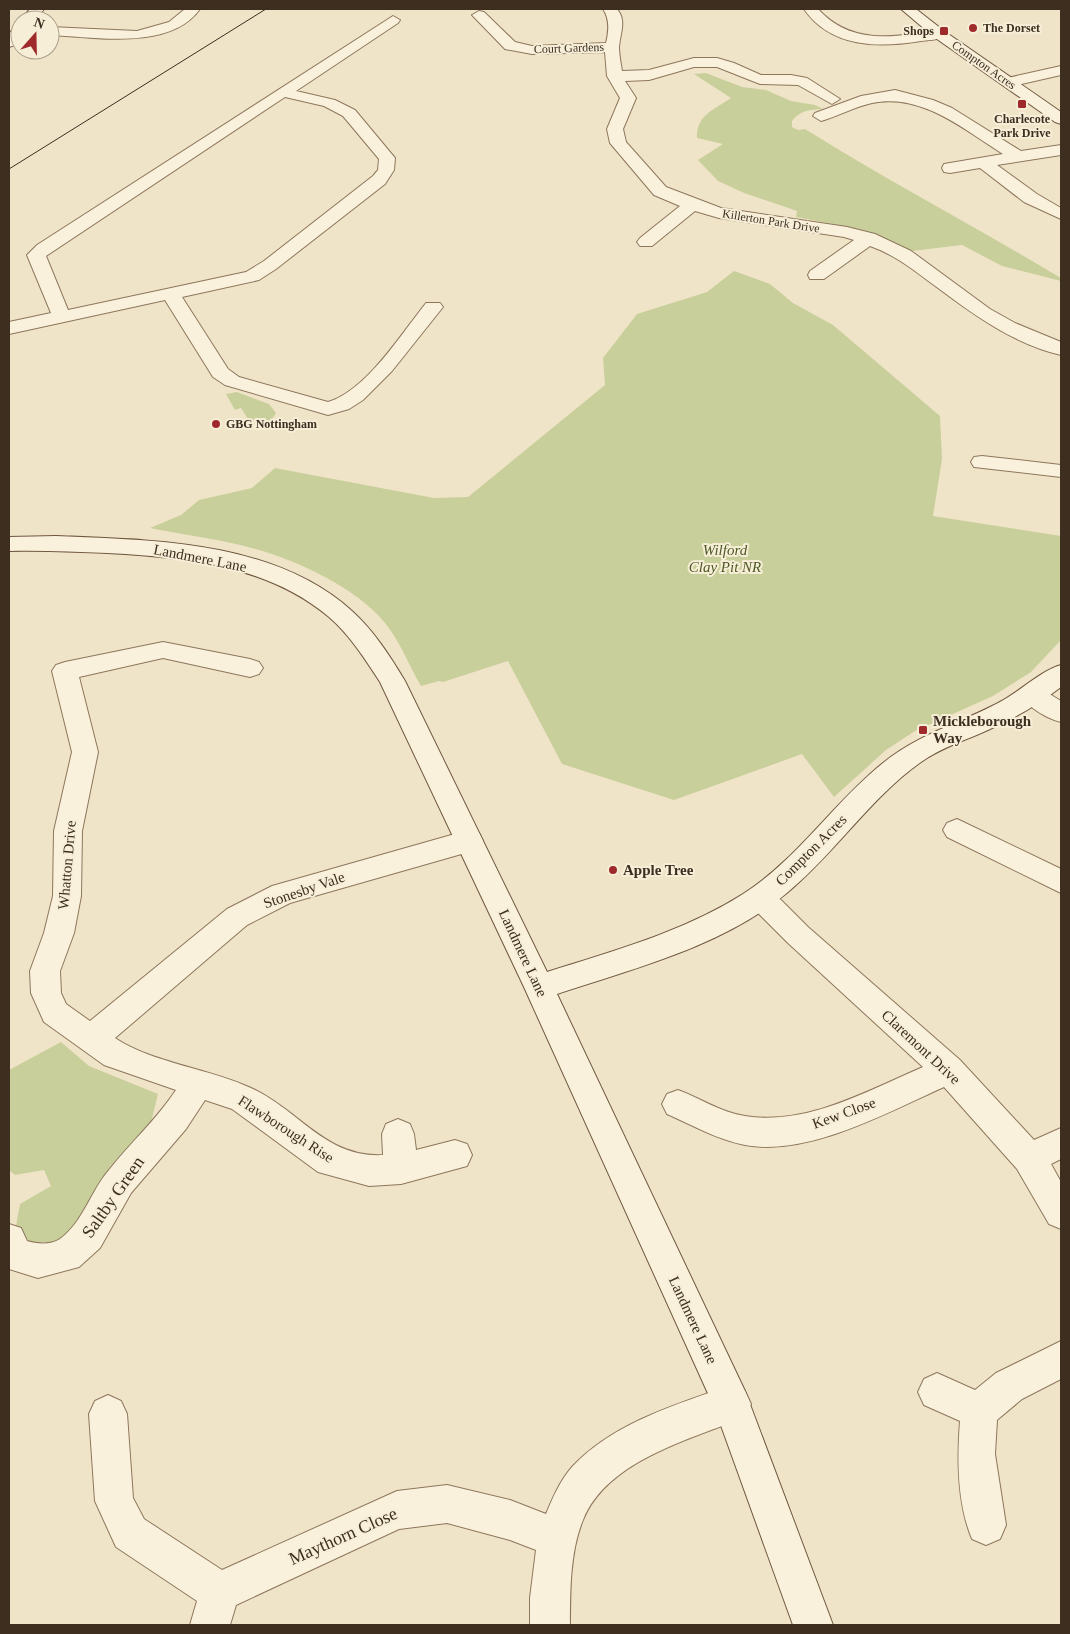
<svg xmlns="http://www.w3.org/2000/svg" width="1070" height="1634" font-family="'Times New Roman',serif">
<rect width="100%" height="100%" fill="#f0e4c8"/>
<path fill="#c9cf9b" d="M 706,73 L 742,87 L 766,90 L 791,101 L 815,105 L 823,109 C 809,110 801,110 792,121 L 792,127 L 798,130 L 805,129 C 888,181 976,227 1061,278 L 1061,281 L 1002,266 L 962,245 L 912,251 L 885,238 L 858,229 L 796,217 L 797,211 L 744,193 L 718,181 L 698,160 L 723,144 L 697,138 C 696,115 715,109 731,98 L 694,74 Z
M 734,271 L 770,284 L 793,303 L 833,325 L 940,416 L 942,459 L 933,516 L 1061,536 L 1061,640 L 1031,672 L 993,696 L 915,731 L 886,750 L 834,797 L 802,754 L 674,800 L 562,764 L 508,661 L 443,682 L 439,681 L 421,686 C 409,666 400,641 385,623 C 354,585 288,556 240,545 C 211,538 180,534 150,528 L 181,515 L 199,500 L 252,488 L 275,468 L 434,498 L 468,497 L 605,385 L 603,358 L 637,314 L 707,292 Z
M 237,392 L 269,404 L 276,413 L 269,424 L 248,419 L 241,408 L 235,410 L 226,394 Z
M 61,1042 L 89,1066 L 158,1094 L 149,1131 L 77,1228 L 56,1243 L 30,1242 L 16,1226 L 20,1204 L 51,1186 L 44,1170 L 15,1175 L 9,1170 L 9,1070 Z"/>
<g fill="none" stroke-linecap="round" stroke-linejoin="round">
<g stroke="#8d765c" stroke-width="2">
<path id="street" d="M 185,9 L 200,9 C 170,51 95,37 50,35 L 50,27 L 137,31 L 169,22 Z
M 603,9 L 617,9 C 627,21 620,33 619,47 C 619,55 621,64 622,71 L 649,70 L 694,58 L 717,58 L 734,63 L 761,75 L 791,75 L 807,78 L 840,99 L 832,104 L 798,85 L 760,84 L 717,67 L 694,67 L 649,80 L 625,81 L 636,98 L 623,129 L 626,142 L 666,187 L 721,208 L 847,227 L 875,234 L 911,251 L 990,309 L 1015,323 L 1061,342 L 1061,355 C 1016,345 974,315 938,288 C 916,272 896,255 870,246 L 824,279 L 810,279 L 808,275 L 810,271 L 854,240 L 844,237 L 719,218 L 695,211 L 652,246 L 640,246 L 637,242 L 640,238 L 680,206 L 654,195 L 610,143 L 607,129 L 620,98 L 607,76 L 605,52 L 532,54 L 505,49 L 472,15 L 479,11 L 484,12 L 515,42 L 532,46 L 606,43 C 609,31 610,19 603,9 Z
M 804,9 L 818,9 C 852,46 895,37 939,30 L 946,34 C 942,40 929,40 921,41 C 878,48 831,48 804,9 Z
M 393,16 L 400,20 L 398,23 L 296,91 L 335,100 L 355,110 L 395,158 L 394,170 L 385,184 L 276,269 L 259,280 L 182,297 L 228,369 L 239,377 L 328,402 C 366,391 402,333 426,303 L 440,303 L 443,307 L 392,371 L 363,400 L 349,409 L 328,415 L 225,385 L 213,377 L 165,300 L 9,334 L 9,322 L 51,313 L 27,255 L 37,245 ZM 285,97 L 324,106 L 343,116 L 379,159 L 378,170 L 373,176 L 264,261 L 246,272 L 68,310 L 46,256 Z
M 1061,66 L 1061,75 L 1008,87 L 1000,82 L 1003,79 Z
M 895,90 L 933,100 L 952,108 L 1021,151 L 1061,145 L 1061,155 L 997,165 L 1037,194 L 1061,208 L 1061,219 L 1024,202 L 980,168 L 950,173 L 944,172 L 942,168 L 944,164 L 1003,154 C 963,129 922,93 872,103 C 854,107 838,116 821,121 L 813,116 L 815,113 L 861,96 Z
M 982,456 L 1061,465 L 1061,477 L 974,467 L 971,462 L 974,457 Z
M 163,642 L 250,659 L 259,662 L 263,668 L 259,674 L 250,677 L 163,658 L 79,677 L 98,752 L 82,831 L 81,896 L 74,933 L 60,971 L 61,993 L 66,1004 L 90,1021 L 227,909 L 272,886 L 469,830 L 479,833 L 483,841 L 479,849 L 290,903 L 247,925 L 115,1038 C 152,1063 212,1069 253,1089 C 300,1111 326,1158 383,1155 L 382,1134 L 386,1124 L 398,1119 L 410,1124 L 414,1134 L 416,1150 L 455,1140 L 467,1144 L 472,1155 L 467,1166 L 401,1184 L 369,1186 L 318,1172 L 232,1109 L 205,1100 L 186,1129 L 131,1193 L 100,1248 L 79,1267 L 38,1278 L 9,1269 L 9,1224 L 21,1228 L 27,1241 C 37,1244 51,1245 60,1239 C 84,1221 90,1192 109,1170 C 131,1142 157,1119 176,1090 L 104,1065 L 44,1022 L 31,993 L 30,971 L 44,933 L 53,896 L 54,831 L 72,752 L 52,671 L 56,665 L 65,662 Z
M 1034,687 L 1043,690 L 1061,701 L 1061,722 C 1048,719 1029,708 1021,696 L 1025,690 Z
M 957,819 L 1061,869 L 1061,893 L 947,837 L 943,830 L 947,823 Z
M 761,887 L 771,890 L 808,927 L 960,1060 L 1034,1140 L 1061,1128 L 1061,1159 L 1051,1164 L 1061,1182 L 1061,1229 L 1049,1224 L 1017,1169 L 944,1087 C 888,1112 808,1157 745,1145 C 718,1140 692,1125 667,1114 L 662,1104 L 667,1094 L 678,1090 C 700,1098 722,1113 745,1116 C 807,1126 869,1090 923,1067 L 788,943 L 751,906 L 747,898 L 751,890 Z
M 1061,1341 L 1061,1379 L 1022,1399 L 997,1420 L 995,1454 L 1006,1525 L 1000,1539 L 986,1545 L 972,1539 C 957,1503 957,1459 960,1421 L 924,1405 L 918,1392 L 924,1379 L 937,1373 L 975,1390 L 996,1373 Z
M 732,1385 L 745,1391 L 751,1404 L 745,1417 C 692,1439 607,1460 583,1520 C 570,1551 570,1592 570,1625 L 530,1625 L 530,1598 L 536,1550 L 510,1540 L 447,1523 L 399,1529 L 236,1605 L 230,1625 L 190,1625 L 197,1601 L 116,1547 L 95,1501 L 89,1414 L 95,1401 L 108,1395 L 121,1401 L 127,1414 L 133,1498 L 144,1519 L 222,1570 L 397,1491 L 447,1485 L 510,1500 L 546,1514 C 553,1497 560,1481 572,1467 C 613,1423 677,1404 732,1385 Z"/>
</g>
<g stroke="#6f573f" stroke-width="2">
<path id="secondary" d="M 30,9 L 44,9 L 36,20 L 21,20 Z
M 901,9 L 916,9 L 944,31 L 1061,112 L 1061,124 L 1055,122 L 934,37 Z
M 20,26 C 20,36 20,45 9,47 L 9,34 L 15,27 Z
M 56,536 C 155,540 275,541 352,611 C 374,631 390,656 405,681 L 547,972 C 613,951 683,932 743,894 C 798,859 833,803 883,763 C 918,734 961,723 1000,702 C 1019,692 1042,670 1061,665 L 1061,687 C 1039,704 1015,718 990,729 C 967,740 942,747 921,762 C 870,798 836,852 788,892 C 724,946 636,968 557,994 L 745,1391 L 833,1625 L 793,1625 L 715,1409 L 524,987 L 380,682 C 365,659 350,635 329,617 C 267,565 185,557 107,553 C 74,552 42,550 9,551 L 9,537 Z"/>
</g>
<use href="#street" fill="#faf1dc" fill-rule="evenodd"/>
<use href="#secondary" fill="#faf1dc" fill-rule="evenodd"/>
<path stroke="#3d2e20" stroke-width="1" d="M 9,169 L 266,9"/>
</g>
<g fill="#9e2a2b" stroke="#f7eed8" stroke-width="2">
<circle cx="973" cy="28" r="5"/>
<rect x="939" y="26" width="10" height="10" rx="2.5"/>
<rect x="1017" y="99" width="10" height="10" rx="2.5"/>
<circle cx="216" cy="424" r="5"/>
<rect x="918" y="725" width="10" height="10" rx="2.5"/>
<circle cx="613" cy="870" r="5"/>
</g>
<g text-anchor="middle" stroke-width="4" stroke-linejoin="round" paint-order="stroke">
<g font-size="12" font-weight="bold" fill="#3d2e20" stroke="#f7eed8" text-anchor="start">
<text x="983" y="32">The Dorset</text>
<text x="934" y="35" text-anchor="end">Shops</text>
<text x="1022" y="123" text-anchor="middle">Charlecote<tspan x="1022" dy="14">Park Drive</tspan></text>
<text x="226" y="428">GBG Nottingham</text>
</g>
<g font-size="12" fill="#3d2e20" stroke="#f7eed8">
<text transform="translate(569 48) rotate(-2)" y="4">Court Gardens</text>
<text transform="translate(984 65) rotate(35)" y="4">Compton Acres</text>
<text transform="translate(771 221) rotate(9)" y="4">Killerton Park Drive</text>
</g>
<g font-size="15" font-style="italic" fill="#4d5a26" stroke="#f7eed8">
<text x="725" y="555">Wilford<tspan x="725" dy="17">Clay Pit NR</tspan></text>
</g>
<g font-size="15" fill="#3d2e20" stroke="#f7eed8">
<text transform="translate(200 558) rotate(11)" y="5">Landmere Lane</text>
<text transform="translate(811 850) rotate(-45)" y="5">Compton Acres</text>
<text transform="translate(67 865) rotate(-85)" y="5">Whatton Drive</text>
<text transform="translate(304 890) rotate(-19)" y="5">Stonesby Vale</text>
<text transform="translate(523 953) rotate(65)" y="5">Landmere Lane</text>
<text transform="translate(921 1047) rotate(43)" y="5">Claremont Drive</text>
<text transform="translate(844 1113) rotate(-20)" y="5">Kew Close</text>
<text transform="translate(286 1129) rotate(33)" y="5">Flawborough Rise</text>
<text transform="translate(693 1320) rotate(65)" y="5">Landmere Lane</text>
</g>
<g font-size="15" font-weight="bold" fill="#3d2e20" stroke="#f7eed8" text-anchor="start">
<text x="933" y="726">Mickleborough<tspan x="933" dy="17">Way</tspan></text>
<text x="623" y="875">Apple Tree</text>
</g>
<g font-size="18" fill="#3d2e20" stroke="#f7eed8">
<text transform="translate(113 1197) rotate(-55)" y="6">Saltby Green</text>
<text transform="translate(343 1536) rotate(-24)" y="6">Maythorn Close</text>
</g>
</g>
<rect width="1070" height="1634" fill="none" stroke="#3d2e20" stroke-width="20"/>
<g transform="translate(35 35) rotate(20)"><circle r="24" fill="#f7eed8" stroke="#ada18e"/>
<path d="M0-4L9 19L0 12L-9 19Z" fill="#9e2a2b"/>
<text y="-8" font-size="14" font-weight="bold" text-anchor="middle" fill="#3d2e20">N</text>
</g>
</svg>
